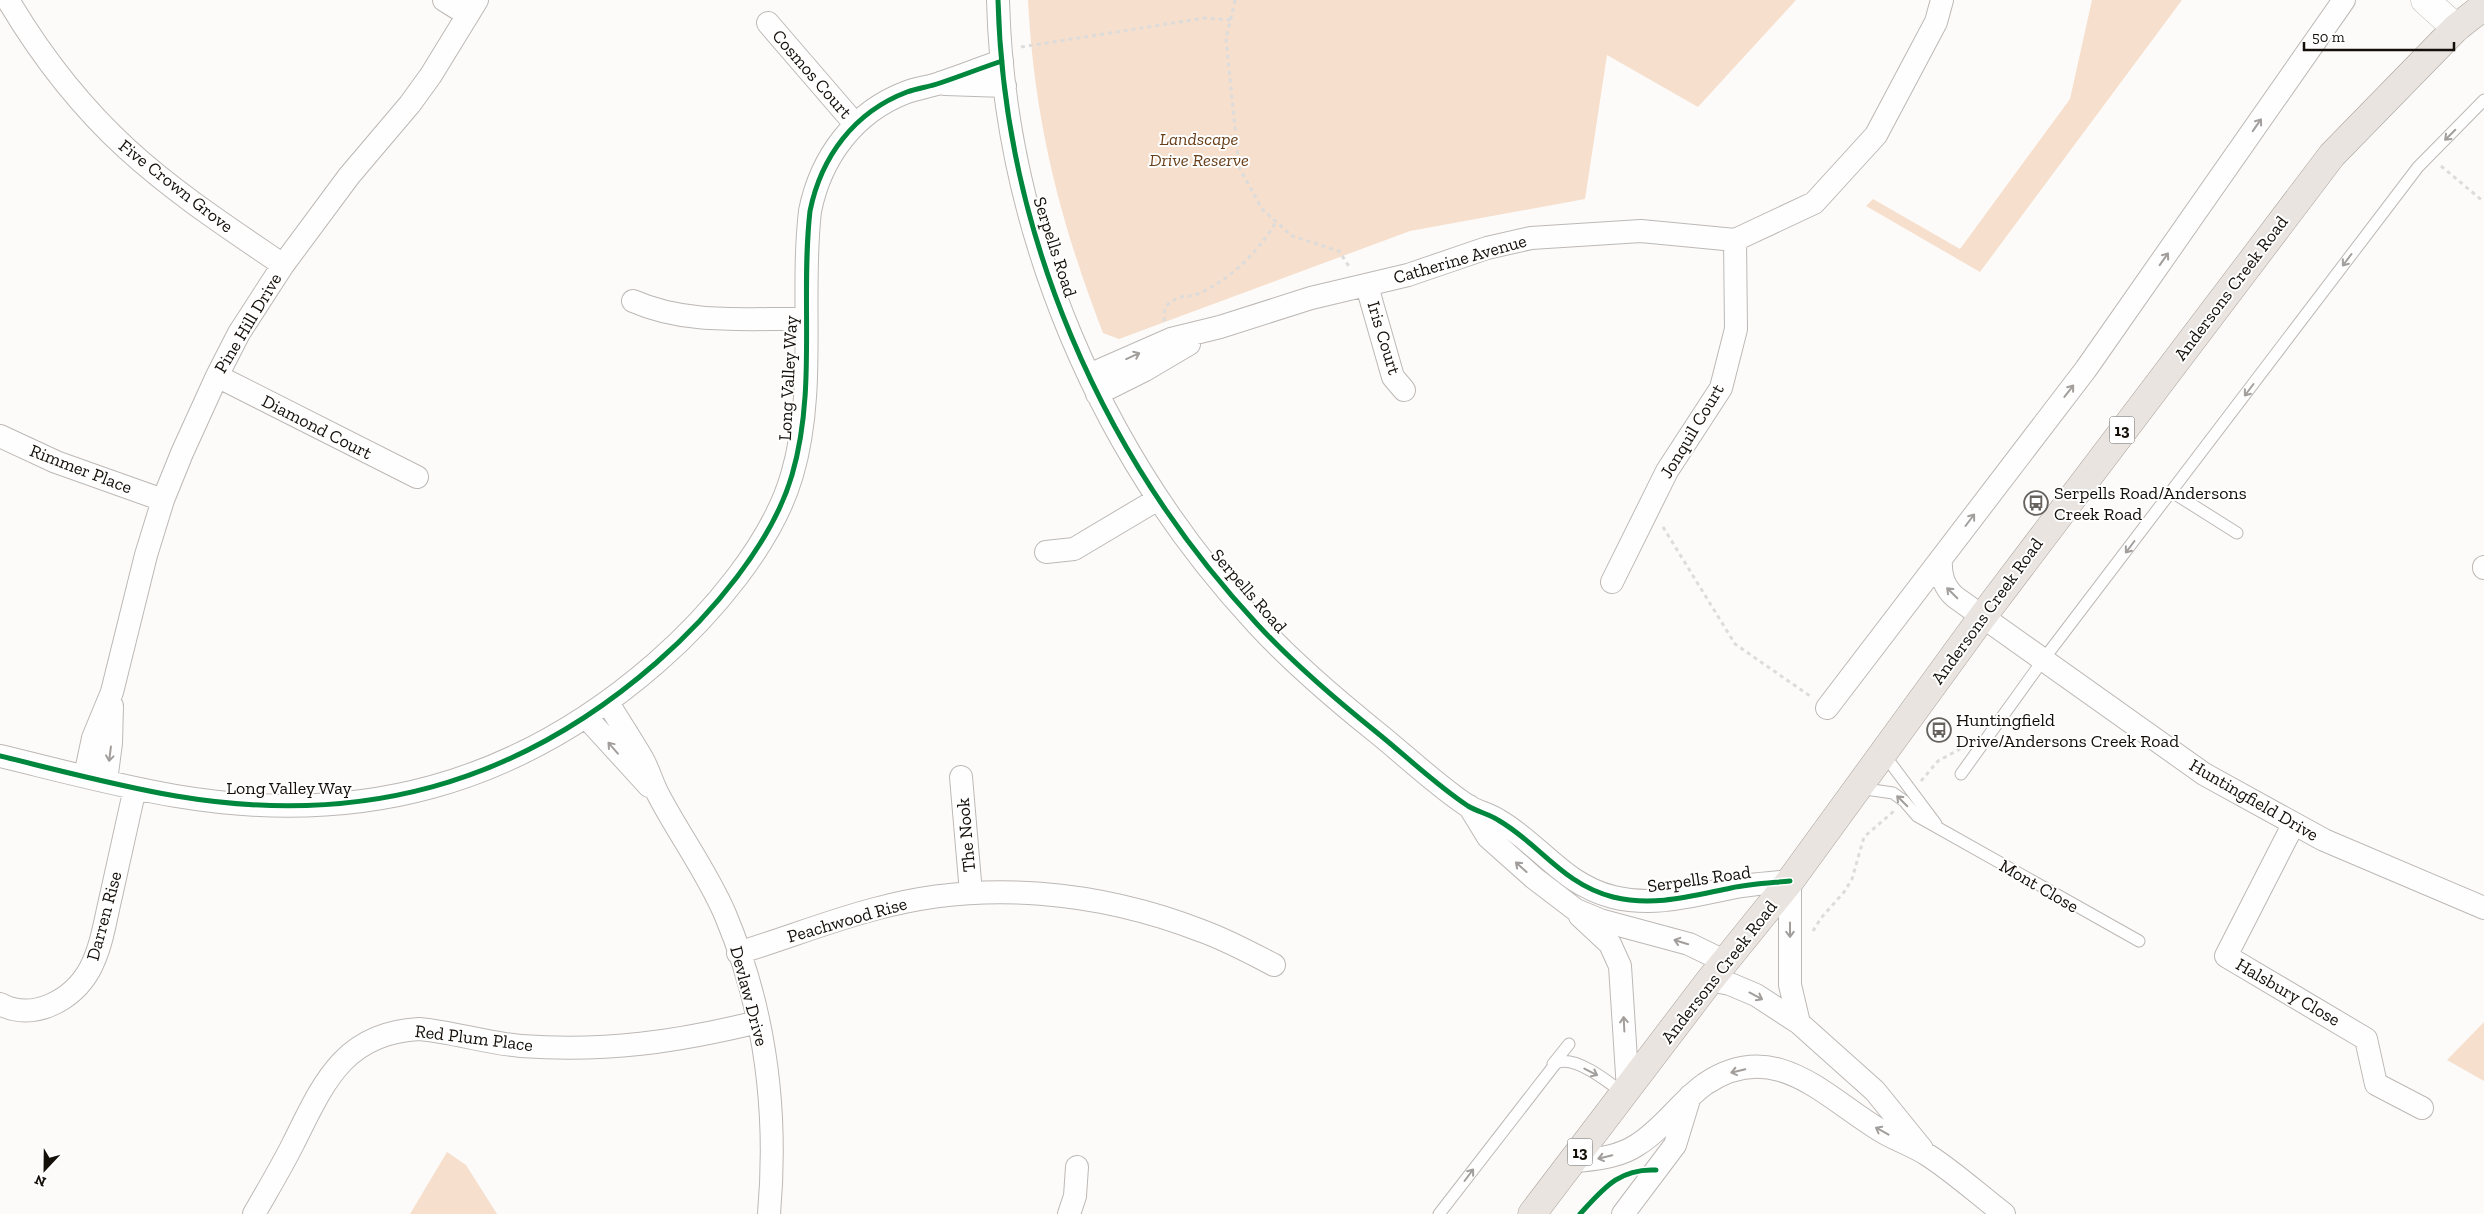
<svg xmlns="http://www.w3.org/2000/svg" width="2484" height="1214" font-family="'Zilla Slab',serif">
<rect width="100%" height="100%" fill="#fdfbf9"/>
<path fill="#f6dfcc" d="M 1028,0 L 1796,0 L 1698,107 L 1607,55 L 1585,199 L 1410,231 L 1119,339 L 1103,333 C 1060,222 1034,119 1028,0 Z
M 2092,0 L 2182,0 L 1980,272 L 1866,206 L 1873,199 L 1960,249 L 2070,99 Z
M 2484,1022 L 2484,1081 L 2447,1060 Z
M 447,1152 L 466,1165 L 497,1214 L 410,1214 Z"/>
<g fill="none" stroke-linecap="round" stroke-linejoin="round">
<g stroke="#bcb8b5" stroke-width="13">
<path id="service" d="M 2172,492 L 2237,533
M 1883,753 L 1936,824
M 1961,774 L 2043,660 L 2418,167 L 2484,100
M 1859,788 L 1893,793 L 1904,801 L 1917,816 L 2139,941
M 1553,1064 L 1569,1044
M 1439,1214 L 1556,1063 C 1574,1054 1609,1082 1624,1094"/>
</g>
<g stroke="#bcb8b5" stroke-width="24">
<path id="minor" d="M 8,0 C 40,54 80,106 127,149 C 175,193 229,228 283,265
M 444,0 L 468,15
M 998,0 C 1004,231 1100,455 1257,624 C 1293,663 1334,698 1375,731 C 1405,755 1436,785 1468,806 C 1478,812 1489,814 1498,820 C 1540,844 1562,884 1613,897 C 1654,907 1691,896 1731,888 C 1750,884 1770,883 1790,881 L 1790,985 L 1799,1023
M 768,23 L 855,124
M 945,84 L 1005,86
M 1367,286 L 1393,377 L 1404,390
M 633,301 C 687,325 748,318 806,319
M 1089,375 L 1171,339 L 1220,327 L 1311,298 L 1408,275 L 1487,248 L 1531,238 L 1641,231 L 1735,240 L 1814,203 L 1876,135 L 1936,22 L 1942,0
M 217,376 L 417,477
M 1097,394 L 1145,370 L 1189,344
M 0,436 L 56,462 L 163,500
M 1046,552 L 1074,549 L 1158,499
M 1941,559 C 1940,574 1943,586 1955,597 L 2204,774 L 2324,840 L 2484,908
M 2484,567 L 2484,568
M 1612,582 L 1667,471 L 1721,388 L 1736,329 L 1735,240
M 608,703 C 619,721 631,739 642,758 C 649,770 652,783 659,796 C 680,836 707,872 725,914 C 765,1009 778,1112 769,1214
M 1827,708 L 2086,369 L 2344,0
M 586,717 L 649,786
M 0,756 C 58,770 117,786 176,796 C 359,827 516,785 656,663 C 710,616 772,544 792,475 C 817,390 800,298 810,211 C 821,157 854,112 907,92 C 918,88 929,87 940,83 C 961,76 981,68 1002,61
M 85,776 L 93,738 L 112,692 L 146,555 L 163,500 L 182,453 L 217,376 L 239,333 L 283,265 L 349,176 L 410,104 L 431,75 L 477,0
M 961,777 L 971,893
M 106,781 L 111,743 L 112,706
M 1469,806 L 1488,837 L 1534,878 L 1576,910 L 1600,920 L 1689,944 L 1726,962
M 2293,825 L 2226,956 L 2366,1039 L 2376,1084 L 2422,1108
M 1580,916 L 1610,944 L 1620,966 L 1628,1090
M 738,953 C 784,939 829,921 875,909 C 983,879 1099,891 1202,931 C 1227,940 1251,953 1274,965
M 1710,980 L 1730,984 L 1756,995 L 1799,1023 L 1875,1091 L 1922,1149
M 0,1004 C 33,1022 73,1000 90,969 C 102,946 105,921 111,896 C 119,860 127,824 135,788
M 1571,1162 C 1593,1159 1618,1158 1637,1145 C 1663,1129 1680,1102 1705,1084 C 1774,1037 1824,1096 1878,1129 C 1893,1139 1910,1144 1926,1154 C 1953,1171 1978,1194 2004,1214
M 254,1214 C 267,1191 281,1168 293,1144 C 323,1084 343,1033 419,1029 C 453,1032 486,1043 521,1046 C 606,1052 676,1042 758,1022
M 1069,1214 L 1075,1196 L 1077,1167
M 1623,1214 L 1675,1145 L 1690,1096"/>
</g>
<g stroke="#bcb8b5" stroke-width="29">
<path id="tertiary" d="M 2425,0 L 2456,28"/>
</g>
<g stroke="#a9a199" stroke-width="29">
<path id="primary" d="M 1532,1214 L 1710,980 L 1790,881 L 1983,616 L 2332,155 L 2456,28 L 2484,6"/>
</g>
<path stroke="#dddcdb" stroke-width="3" stroke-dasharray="4 4" stroke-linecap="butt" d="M 1235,0 L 1226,39 L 1239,167 L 1262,209 L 1292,236 L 1339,251 L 1350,268
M 1021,47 L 1205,18 L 1231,20
M 2441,166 L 2484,202
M 1164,321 L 1165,307 C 1183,291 1184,300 1200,293 C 1232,278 1258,252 1276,222
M 1663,527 L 1735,644 L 1810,696
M 1921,781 L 1938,761 L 1960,749
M 1813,931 L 1821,918 L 1844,892 L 1852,879 L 1864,837 L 1894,811"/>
<use href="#service" stroke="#fffefe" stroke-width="11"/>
<use href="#minor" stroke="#fffefe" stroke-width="22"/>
<use href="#tertiary" stroke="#fffefe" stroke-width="28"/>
<use href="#primary" stroke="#e9e4e0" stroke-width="28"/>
<g stroke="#fff" stroke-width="8">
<path id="cycleway" d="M 998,0 C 1004,231 1100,455 1257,624 C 1293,663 1334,698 1375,731 C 1405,755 1436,785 1468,806 C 1478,812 1489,814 1498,820 C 1540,844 1562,884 1613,897 C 1654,907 1691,896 1731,888 C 1750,884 1770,883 1790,881
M 0,756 C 58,770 117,786 176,796 C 359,827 516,785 656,663 C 710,616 772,544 792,475 C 817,390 800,298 810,211 C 821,157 854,112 907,92 C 918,88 929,87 940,83 C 961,76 981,68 1002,61
M 1580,1214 C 1603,1189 1619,1168 1656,1170"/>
</g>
<use href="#cycleway" stroke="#00873e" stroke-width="5"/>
</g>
<defs><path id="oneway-shaft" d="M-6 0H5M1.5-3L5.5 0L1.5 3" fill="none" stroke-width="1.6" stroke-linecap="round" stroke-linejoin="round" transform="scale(1.25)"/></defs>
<g stroke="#a19e9c">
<use href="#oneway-shaft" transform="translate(2257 125) rotate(-55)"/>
<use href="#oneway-shaft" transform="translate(2450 135) rotate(135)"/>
<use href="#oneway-shaft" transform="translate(2164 259) rotate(-55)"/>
<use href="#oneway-shaft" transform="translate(2347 260) rotate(127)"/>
<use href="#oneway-shaft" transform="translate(1133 356) rotate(-24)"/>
<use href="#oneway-shaft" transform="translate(2249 390) rotate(127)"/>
<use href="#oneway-shaft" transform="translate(2069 391) rotate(-52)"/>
<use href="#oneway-shaft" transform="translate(1970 520) rotate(-53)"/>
<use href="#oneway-shaft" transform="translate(2130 547) rotate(127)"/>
<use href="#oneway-shaft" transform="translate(1952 593) rotate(-135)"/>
<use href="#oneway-shaft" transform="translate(613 748) rotate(-131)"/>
<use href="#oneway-shaft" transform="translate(110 754) rotate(97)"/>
<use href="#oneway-shaft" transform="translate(1902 801) rotate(-135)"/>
<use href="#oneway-shaft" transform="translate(1521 867) rotate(-138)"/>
<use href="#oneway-shaft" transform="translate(1790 930) rotate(90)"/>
<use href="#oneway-shaft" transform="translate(1681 942) rotate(-163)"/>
<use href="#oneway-shaft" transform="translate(1756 996) rotate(28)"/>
<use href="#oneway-shaft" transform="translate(1624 1024) rotate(-93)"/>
<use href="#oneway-shaft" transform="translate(1738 1071) rotate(167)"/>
<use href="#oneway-shaft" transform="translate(1591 1072) rotate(27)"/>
<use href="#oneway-shaft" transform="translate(1882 1131) rotate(-151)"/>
<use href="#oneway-shaft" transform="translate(1605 1157) rotate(167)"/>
<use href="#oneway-shaft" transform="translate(1469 1175) rotate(-53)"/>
</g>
<defs>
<g id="bus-ring" transform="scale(1.25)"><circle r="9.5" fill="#fff" stroke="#66625e" stroke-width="1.5"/><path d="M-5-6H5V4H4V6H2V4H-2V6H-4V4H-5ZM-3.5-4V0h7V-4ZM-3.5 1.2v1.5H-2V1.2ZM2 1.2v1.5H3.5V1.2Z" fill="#66625e"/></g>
</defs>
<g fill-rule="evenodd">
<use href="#bus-ring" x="2036" y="503"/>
<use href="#bus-ring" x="1939" y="730"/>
</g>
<g text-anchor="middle" stroke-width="4" stroke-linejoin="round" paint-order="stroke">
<g fill="#fff" stroke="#5b5754" stroke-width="1">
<rect x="2109.5" y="416.5" width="25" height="27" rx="4"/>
<rect x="1567.5" y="1138.5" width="25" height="27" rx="4"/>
</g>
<g font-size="16" font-weight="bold" fill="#150f0a">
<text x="2122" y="436">13</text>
<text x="1580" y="1158">13</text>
</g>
<g font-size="18" fill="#150f0a" stroke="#fff">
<text transform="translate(812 74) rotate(49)" y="6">Cosmos Court</text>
<text transform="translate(176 186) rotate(38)" y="6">Five Crown Grove</text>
<text transform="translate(1055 247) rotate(72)" y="6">Serpells Road</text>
<text transform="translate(1460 259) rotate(-16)" y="6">Catherine Avenue</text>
<text transform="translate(2231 288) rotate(-53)" y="6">Andersons Creek Road</text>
<text transform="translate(248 323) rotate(-59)" y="6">Pine Hill Drive</text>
<text transform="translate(1384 338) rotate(73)" y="6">Iris Court</text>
<text transform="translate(788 378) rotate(-87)" y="6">Long Valley Way</text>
<text transform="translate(317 427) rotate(27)" y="6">Diamond Court</text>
<text transform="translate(1692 431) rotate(-59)" y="6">Jonquil Court</text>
<text transform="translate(81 469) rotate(21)" y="6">Rimmer Place</text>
<text transform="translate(1249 591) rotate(49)" y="6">Serpells Road</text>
<text transform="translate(1987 611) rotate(-54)" y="6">Andersons Creek Road</text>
<text x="289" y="794">Long Valley Way</text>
<text transform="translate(2254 800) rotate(30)" y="6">Huntingfield Drive</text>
<text transform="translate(966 835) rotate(-95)" y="6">The Nook</text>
<text transform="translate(1699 879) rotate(-8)" y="6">Serpells Road</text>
<text transform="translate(2039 886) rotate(30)" y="6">Mont Close</text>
<text transform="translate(104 916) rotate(-75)" y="6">Darren Rise</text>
<text transform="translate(847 920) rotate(-16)" y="6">Peachwood Rise</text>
<text transform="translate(1719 972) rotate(-52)" y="6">Andersons Creek Road</text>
<text transform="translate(2288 992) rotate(30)" y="6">Halsbury Close</text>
<text transform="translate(749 996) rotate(75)" y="6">Devlaw Drive</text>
<text transform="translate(474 1038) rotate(7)" y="6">Red Plum Place</text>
</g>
<g font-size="18" font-style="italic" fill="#693f19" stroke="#fff">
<text x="1199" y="145">Landscape<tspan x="1199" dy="21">Drive Reserve</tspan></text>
</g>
<g font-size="18" fill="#150f0a" stroke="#fff" text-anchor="start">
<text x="2054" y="499">Serpells Road/Andersons<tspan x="2054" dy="21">Creek Road</tspan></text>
<text x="1956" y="726">Huntingfield<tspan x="1956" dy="21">Drive/Andersons Creek Road</tspan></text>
</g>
</g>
<g transform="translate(45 1169) rotate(202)" stroke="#ffffff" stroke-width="4" paint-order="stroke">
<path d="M0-4L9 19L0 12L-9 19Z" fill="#150f0a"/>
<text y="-8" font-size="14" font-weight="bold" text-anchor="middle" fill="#150f0a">N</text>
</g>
<path d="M2304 42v8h150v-8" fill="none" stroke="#150f0a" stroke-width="2.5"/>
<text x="2312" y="42" font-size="15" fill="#150f0a" stroke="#ffffff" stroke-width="4" paint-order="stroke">50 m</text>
</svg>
